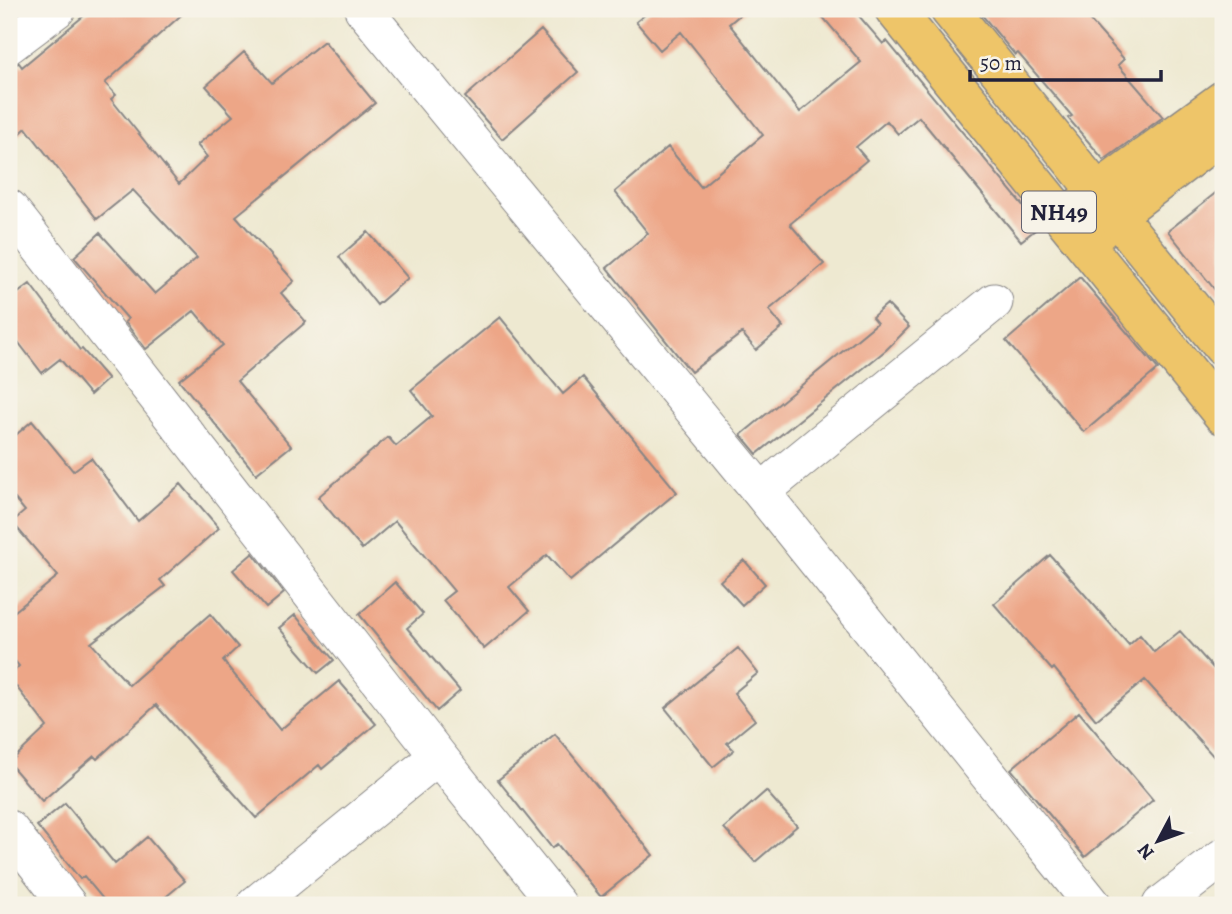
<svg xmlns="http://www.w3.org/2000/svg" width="1232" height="914" font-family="Alegreya,serif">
<rect width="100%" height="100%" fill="#f7f3e8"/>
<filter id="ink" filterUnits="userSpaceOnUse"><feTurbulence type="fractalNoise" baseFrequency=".0143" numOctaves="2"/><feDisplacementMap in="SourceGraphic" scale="14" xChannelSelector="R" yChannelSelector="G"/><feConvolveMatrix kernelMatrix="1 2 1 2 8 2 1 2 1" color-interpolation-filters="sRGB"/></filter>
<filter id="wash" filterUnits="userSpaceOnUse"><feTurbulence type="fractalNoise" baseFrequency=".00686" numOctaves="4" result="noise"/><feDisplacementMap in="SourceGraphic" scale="28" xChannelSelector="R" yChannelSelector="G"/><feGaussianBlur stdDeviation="1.57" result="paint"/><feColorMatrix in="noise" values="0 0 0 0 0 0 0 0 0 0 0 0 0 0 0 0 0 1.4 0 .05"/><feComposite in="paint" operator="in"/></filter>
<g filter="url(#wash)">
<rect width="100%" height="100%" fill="#eee9d1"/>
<g id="blocks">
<path fill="#eda687" d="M 92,9 L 188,9 L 105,83 L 116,95 L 111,99 L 179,184 L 207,157 L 197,145 L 233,116 L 206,86 L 244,52 L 272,83 L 324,41 L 375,103 L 236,216 L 294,281 L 281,293 L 306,322 L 237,381 L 291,446 L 256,474 L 179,380 L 223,345 L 194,311 L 146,349 L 125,322 L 128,319 L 74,257 L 100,233 L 155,294 L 197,258 L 133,190 L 97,219 L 26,128 L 9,144 L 9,66 L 19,63 L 22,67 Z
M 652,9 L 747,9 L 729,24 L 800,112 L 861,62 L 816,9 L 853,9 L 883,44 L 887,41 L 1040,226 L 1021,241 L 919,117 L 898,134 L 887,121 L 856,147 L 867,160 L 790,224 L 824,264 L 769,310 L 783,327 L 756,350 L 742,333 L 691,372 L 607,268 L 648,233 L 615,192 L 668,147 L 701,187 L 763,135 L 681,32 L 660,50 L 636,22 Z
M 977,9 L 1080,9 L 1124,59 L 1118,65 L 1163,117 L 1104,160 L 1068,118 L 1072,116 L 1018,53 L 1015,55 Z
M 541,30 L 578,72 L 502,139 L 465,97 Z
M 1223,187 L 1223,300 L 1168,231 Z
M 368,232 L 408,278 L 377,305 L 339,257 Z
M 1080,277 L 1158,369 L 1084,432 L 1006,341 Z
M 30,284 L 80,350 L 82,349 L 108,379 L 90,395 L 60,359 L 42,373 L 9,330 L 9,300 Z
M 887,304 L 909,327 L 886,350 L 757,454 L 741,435 L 877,323 L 872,317 Z
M 500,317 L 563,394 L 583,377 L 677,492 L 570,581 L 547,555 L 509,587 L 529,611 L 484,649 L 443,600 L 454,591 L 395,521 L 362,549 L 318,497 L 388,437 L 396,446 L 432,416 L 411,390 Z
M 32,421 L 73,471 L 91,458 L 138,521 L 181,484 L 219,528 L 160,580 L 165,586 L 91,643 L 129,685 L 210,614 L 238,647 L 223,661 L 280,730 L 339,681 L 376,724 L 322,769 L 319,765 L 256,818 L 156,705 L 97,759 L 94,756 L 42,801 L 9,763 L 47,727 L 9,677 L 19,666 L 9,654 L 9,616 L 58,576 L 12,522 L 25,511 L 9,492 L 9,441 Z
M 253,553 L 284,593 L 266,608 L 233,570 Z
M 1050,555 L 1129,645 L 1140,635 L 1154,652 L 1180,631 L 1223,679 L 1223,767 L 1145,680 L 1096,720 L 1054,668 L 1052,670 L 994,604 Z
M 744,560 L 765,584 L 742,605 L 720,581 Z
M 395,582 L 423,614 L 407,628 L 460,691 L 437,711 L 359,614 Z
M 295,615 L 334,660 L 318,673 L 279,628 Z
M 738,648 L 758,673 L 734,693 L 755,720 L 727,743 L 734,750 L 713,767 L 665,708 Z
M 1079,712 L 1153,800 L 1085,857 L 1011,769 Z
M 555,734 L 653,855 L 601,897 L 557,844 L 552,848 L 498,780 Z
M 766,791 L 797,826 L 755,862 L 724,828 Z
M 65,803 L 115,864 L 147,837 L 185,881 L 156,905 L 108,905 L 84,876 L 80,879 L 37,826 Z"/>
</g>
</g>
<g filter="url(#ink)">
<use href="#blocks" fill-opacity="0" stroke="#888686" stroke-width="2"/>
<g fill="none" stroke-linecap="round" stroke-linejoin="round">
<g stroke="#888686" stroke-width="39">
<path id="minor" d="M 363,9 L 761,492 L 1093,905
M 9,45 L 57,9
M 9,208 L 438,756 L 558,905
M 761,492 L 994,302
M 9,829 L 68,905
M 255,905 L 438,756
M 1161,905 L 1223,857"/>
</g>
<g stroke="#888686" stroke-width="41">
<path id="major" d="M 1065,219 L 1097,192 L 1223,100
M 1085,244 L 1116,215 L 1223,133"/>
</g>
<g stroke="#888686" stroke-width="41">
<path id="highway" d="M 894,9 L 1223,415
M 949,9 L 1223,347"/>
</g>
<use href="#minor" stroke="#fff" stroke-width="37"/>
<use href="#major" stroke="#eec569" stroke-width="38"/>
<use href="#highway" stroke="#eec569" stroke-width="38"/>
</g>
</g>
<g text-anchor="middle" stroke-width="6" stroke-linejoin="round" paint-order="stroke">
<rect fill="#f7f3e8" stroke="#62616f" stroke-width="2" x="1022" y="191.5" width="74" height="41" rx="5"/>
<g font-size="24" font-weight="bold" fill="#22223b">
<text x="1059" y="220">NH49</text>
</g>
</g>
<rect width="1232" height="914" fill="none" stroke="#f7f3e8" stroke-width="35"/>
<g transform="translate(1158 841) rotate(229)" stroke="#f7f3e8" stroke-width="5" paint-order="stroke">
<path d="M0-5L12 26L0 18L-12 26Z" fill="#22223b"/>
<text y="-10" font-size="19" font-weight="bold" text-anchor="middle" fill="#22223b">N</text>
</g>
<path d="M970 70v10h191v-10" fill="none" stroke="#22223b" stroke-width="3.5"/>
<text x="980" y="70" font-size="21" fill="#22223b" stroke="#f7f3e8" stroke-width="5" paint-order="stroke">50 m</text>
</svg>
